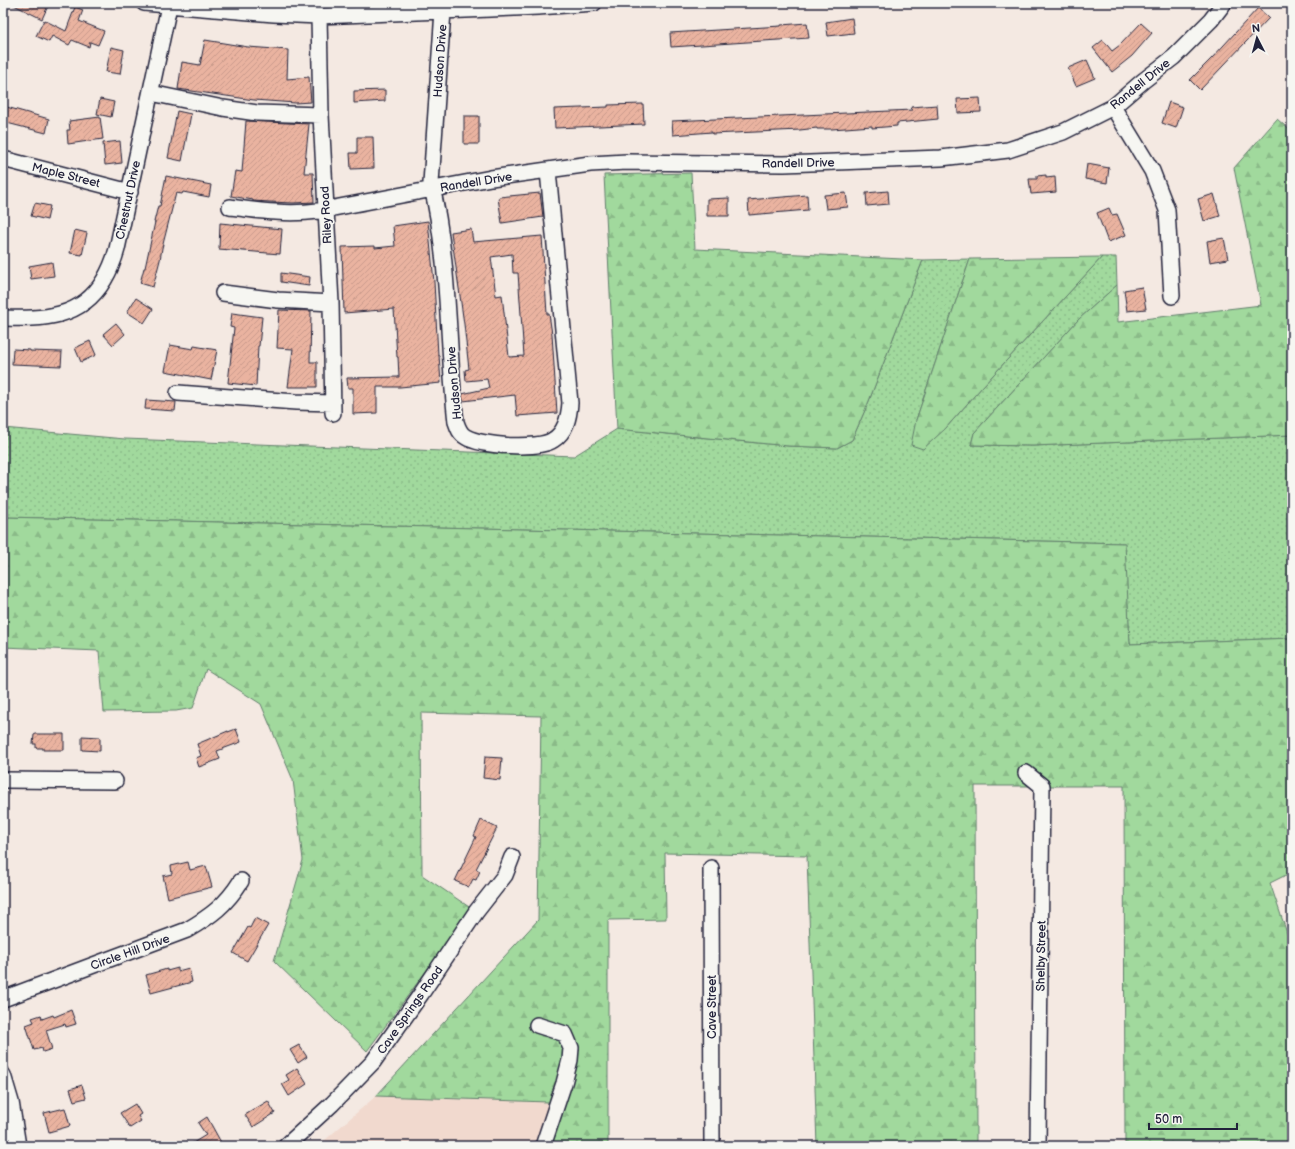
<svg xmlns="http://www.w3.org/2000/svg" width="1295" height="1149" font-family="'Balsamiq Sans',sans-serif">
<defs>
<pattern id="grass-dots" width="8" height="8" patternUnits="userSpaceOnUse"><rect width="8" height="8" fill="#a1d99d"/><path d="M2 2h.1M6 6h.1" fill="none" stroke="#8aba88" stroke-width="1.8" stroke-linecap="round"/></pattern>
<pattern id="forest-firs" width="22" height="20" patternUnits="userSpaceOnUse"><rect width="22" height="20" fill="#a1d99d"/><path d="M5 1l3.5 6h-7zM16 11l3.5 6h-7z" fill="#8aba88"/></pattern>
<pattern id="building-hatch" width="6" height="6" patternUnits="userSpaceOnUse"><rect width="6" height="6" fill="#eab3a0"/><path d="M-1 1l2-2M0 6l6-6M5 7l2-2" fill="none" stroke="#c89a8b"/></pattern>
</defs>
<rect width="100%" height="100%" fill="#f4e9e2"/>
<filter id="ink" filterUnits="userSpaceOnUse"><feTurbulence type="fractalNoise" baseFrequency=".025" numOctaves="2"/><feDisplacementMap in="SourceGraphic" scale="8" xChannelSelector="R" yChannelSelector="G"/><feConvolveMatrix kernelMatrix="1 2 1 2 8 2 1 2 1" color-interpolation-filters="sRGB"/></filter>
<g filter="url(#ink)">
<path fill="#f1d9ce" d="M 376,1096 L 548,1102 L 546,1146 L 318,1146 Z"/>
<path fill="url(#grass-dots)" stroke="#627e6c" d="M 1102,257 L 1116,257 L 1117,285 L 1079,319 L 974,433 L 971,445 L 1033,446 L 1292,435 L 1292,638 L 1130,644 L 1124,543 L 3,517 L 3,428 L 125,439 L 574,456 L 617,429 L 788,446 L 837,448 L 852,440 L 869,401 L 923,260 L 970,259 L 916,420 L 945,429 L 982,387 Z"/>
<path fill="url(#forest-firs)" stroke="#627e6c" d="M 1277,119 L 1292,132 L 1292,435 L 1033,446 L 971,445 L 974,433 L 1079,319 L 1117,285 L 1118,322 L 1261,305 L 1234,168 Z
M 691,173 L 695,249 L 923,260 L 869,401 L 852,440 L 837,448 L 788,446 L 617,429 L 604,175 Z
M 1102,257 L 982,387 L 945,429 L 923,449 L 911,445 L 916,420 L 970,259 Z
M 3,517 L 1125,543 L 1130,644 L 1292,638 L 1292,872 L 1270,883 L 1292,948 L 1292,1146 L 1125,1146 L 1124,786 L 975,786 L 976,1146 L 817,1146 L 807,856 L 665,853 L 666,919 L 608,920 L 608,1146 L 546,1146 L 548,1102 L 376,1096 L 538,920 L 541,716 L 421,713 L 422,875 L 472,909 L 367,1051 L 274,961 L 303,860 L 293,780 L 261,704 L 206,669 L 193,708 L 176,711 L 104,712 L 99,651 L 3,647 Z"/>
<path fill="url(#building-hatch)" stroke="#22223b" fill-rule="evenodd" d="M 10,3 L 42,3 L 48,6 L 42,19 Z
M 75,7 L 83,10 L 79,21 L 104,31 L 98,45 L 90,42 L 89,47 L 72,40 L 69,45 L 52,36 L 49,42 L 36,36 L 44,20 L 66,31 Z
M 1258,8 L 1269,18 L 1200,90 L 1190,80 L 1212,58 Z
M 852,18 L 854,33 L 828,36 L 826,22 Z
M 807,23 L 809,38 L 671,47 L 670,33 L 781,26 L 781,25 Z
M 1141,23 L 1152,33 L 1132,56 L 1112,72 L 1093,48 L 1103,40 L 1112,51 L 1120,45 Z
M 205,40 L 248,47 L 288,50 L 287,79 L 309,77 L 311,102 L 295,103 L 254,100 L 178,89 L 182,62 L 200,65 Z
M 111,47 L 124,50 L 120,74 L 106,72 Z
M 1087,60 L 1095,78 L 1076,86 L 1068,68 Z
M 385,90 L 385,101 L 354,103 L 354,91 Z
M 980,98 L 981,112 L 958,113 L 957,99 Z
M 100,99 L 114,102 L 111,117 L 97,114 Z
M 1169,102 L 1183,107 L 1176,128 L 1162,123 Z
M 643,104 L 644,124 L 555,128 L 554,109 L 608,107 L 608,105 Z
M 937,105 L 938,119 L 897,123 L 897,126 L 872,128 L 872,126 L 832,129 L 817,129 L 817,128 L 800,130 L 712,134 L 712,132 L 673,135 L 672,121 L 912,110 L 911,107 Z
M 3,106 L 49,119 L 46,133 L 3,122 Z
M 177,111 L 191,114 L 182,161 L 168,158 Z
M 464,116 L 479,116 L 479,144 L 464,144 Z
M 100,117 L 103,139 L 68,144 L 67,130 L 70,130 L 69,121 Z
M 246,121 L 309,124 L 304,173 L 313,173 L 314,202 L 293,203 L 270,202 L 253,201 L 253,200 L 231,196 L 235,171 L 242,172 Z
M 357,137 L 373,137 L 374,168 L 351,169 L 350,153 L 357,153 Z
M 120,141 L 122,163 L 105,165 L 103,143 Z
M 1087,164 L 1109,168 L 1107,183 L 1085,179 Z
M 1046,175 L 1046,178 L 1055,177 L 1056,192 L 1031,194 L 1029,179 L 1037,179 L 1037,176 Z
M 166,176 L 211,185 L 209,197 L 183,192 L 182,194 L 176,193 L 162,248 L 160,260 L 153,287 L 140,283 L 144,268 L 145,268 L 155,222 L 154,222 L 158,206 L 160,206 Z
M 888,191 L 889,204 L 867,206 L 866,193 Z
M 540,193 L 543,217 L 502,223 L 498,198 L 499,197 Z
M 846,193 L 848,207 L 826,209 L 824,195 Z
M 1214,194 L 1220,216 L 1204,221 L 1198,199 Z
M 807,195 L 808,210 L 749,215 L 748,200 Z
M 729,198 L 729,216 L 707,216 L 707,199 Z
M 35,203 L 50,206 L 47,220 L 31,216 Z
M 1109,208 L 1112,215 L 1117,214 L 1126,235 L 1108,242 L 1097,213 Z
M 428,221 L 434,282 L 438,355 L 439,355 L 441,383 L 400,387 L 377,387 L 377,413 L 353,414 L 353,388 L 348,388 L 347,378 L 399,377 L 398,357 L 397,357 L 394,309 L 344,313 L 342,247 L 375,246 L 375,248 L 395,246 L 393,226 Z
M 220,223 L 282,229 L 280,254 L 219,249 Z
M 471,229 L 473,242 L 542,236 L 547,314 L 549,314 L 552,334 L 557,413 L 517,416 L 515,395 L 463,401 L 462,394 L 489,388 L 487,379 L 466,381 L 465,370 L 469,369 L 464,324 L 451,232 ZM 512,254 L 513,273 L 518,273 L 524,356 L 509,357 L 502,295 L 496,296 L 491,257 Z
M 75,230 L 87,233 L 82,255 L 70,253 Z
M 1224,238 L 1228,259 L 1210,262 L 1207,241 Z
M 52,262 L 54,276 L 31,279 L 29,266 Z
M 281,273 L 310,277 L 309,286 L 281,282 Z
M 1142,287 L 1146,309 L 1127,311 L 1124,290 Z
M 136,298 L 153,309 L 144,323 L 127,312 Z
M 279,310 L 311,311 L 310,362 L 317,362 L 317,387 L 288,387 L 293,349 L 277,348 Z
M 232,313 L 262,317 L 259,346 L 258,346 L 256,386 L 228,383 L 234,328 L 230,327 Z
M 116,323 L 125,334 L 113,345 L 103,334 Z
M 90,341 L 96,355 L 81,362 L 75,348 Z
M 170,345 L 193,349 L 194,346 L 217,350 L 211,380 L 165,371 Z
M 13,349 L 30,350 L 30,351 L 62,352 L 61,366 L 12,364 Z
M 146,400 L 176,402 L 175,411 L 145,409 Z
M 236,729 L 241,742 L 217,751 L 220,759 L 199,767 L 196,758 L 201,756 L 197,744 L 228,731 L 228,732 Z
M 36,734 L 64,734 L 64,750 L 43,750 L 43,748 L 36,748 L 36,744 L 33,744 L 34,735 Z
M 82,736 L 100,737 L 100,751 L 82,750 Z
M 485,757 L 502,758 L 500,780 L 483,778 Z
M 481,820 L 497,828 L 476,869 L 480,871 L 476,880 L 473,879 L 469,887 L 455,881 L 476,837 L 474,836 Z
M 188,862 L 190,870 L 206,866 L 212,887 L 168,898 L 163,876 L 172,874 L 171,866 Z
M 255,918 L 268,925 L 247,961 L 233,953 L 248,927 L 250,928 Z
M 178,968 L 178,971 L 189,968 L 192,982 L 151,993 L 146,975 L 167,969 L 167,971 Z
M 71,1010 L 76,1024 L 66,1027 L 65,1024 L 46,1030 L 52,1049 L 43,1052 L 42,1048 L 34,1050 L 26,1025 L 34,1022 L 32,1018 L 41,1015 L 42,1019 L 53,1015 L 54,1017 Z
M 299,1045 L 307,1057 L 298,1063 L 290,1050 Z
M 297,1068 L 307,1084 L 289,1096 L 282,1084 L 289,1080 L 286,1075 Z
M 82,1085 L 86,1098 L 74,1101 L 70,1089 Z
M 268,1101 L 275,1113 L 253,1127 L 245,1115 Z
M 135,1104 L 141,1114 L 138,1116 L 141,1121 L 130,1128 L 120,1113 Z
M 65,1108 L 70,1126 L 49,1132 L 44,1113 Z
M 207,1117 L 223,1146 L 188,1146 L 206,1135 L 198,1123 Z"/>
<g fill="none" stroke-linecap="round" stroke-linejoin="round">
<g stroke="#22223b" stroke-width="18">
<path id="minor" d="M 144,3 L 274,14 L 319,16 L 538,7 L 594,3
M 443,11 L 431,183 C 450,261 447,343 456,422 C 458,428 460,434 466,437 C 481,446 538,450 553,440 C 566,432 569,417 570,403 L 548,171
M 319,16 L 321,115 L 331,303 L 333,413
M 151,93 L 223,108 L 257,113 L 321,115
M 1113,107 L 1152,171 L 1167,210 L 1172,296
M 3,159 L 130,192
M 230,207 C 260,211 288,215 318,211 L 491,178 L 590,164 L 627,162 L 784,164 L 941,158 L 1008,150 L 1063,132 L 1113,107 L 1143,81 L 1174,57 L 1211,20 L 1224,3
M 223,293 L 278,300 L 331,303
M 3,318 C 43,319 81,319 104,280 C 110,270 114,260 117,249 L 169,6
M 178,393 L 296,402 L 333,403
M 1026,773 L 1042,786 L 1038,1146
M 3,780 L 115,781
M 711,868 L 712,1146
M 3,999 L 187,930 C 211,916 226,905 241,881
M 537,1025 L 565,1034 L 571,1048 L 570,1060 L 564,1083 L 543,1146
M 3,1075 L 11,1102 L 18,1146
M 286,1146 L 332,1104 L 373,1062 L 421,994 L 476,912 L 505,875 L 512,857"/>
</g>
<use href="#minor" stroke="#f6f6f2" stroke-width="15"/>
</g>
</g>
<g text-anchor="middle" stroke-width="3.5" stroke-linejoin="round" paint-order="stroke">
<g font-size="12" fill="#22223b" stroke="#f6f6f2">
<text transform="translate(440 61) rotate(-86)" y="4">Hudson Drive</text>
<text transform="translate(1140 84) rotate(-39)" y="4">Randell Drive</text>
<text transform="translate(798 163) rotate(-1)" y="4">Randell Drive</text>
<text transform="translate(66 175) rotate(14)" y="4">Maple Street</text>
<text transform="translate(476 182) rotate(-9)" y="4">Randell Drive</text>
<text transform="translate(128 200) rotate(-78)" y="4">Chestnut Drive</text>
<text transform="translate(326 215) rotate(-93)" y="4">Riley Road</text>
<text transform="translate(454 383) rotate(-95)" y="4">Hudson Drive</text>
<text transform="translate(130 952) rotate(-20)" y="4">Circle Hill Drive</text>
<text transform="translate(1041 956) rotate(-89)" y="4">Shelby Street</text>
<text transform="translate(712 1007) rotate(-90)" y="4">Cave Street</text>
<text transform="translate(410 1010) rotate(-55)" y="4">Cave Springs Road</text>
</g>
</g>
<rect width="1295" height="1149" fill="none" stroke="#f6f6f2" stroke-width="16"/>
<rect x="8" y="8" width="1279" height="1133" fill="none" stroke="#22223b" stroke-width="1.5" filter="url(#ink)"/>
<g transform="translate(1257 38) rotate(354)" stroke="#f6f6f2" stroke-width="3" paint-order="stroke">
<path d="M0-3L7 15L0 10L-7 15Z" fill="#22223b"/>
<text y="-6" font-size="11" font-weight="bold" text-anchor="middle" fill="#22223b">N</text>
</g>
<path d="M1149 1123v6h88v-6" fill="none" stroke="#22223b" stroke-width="2"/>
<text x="1155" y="1123" font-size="12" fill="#22223b" stroke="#f6f6f2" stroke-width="3" paint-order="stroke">50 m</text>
</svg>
